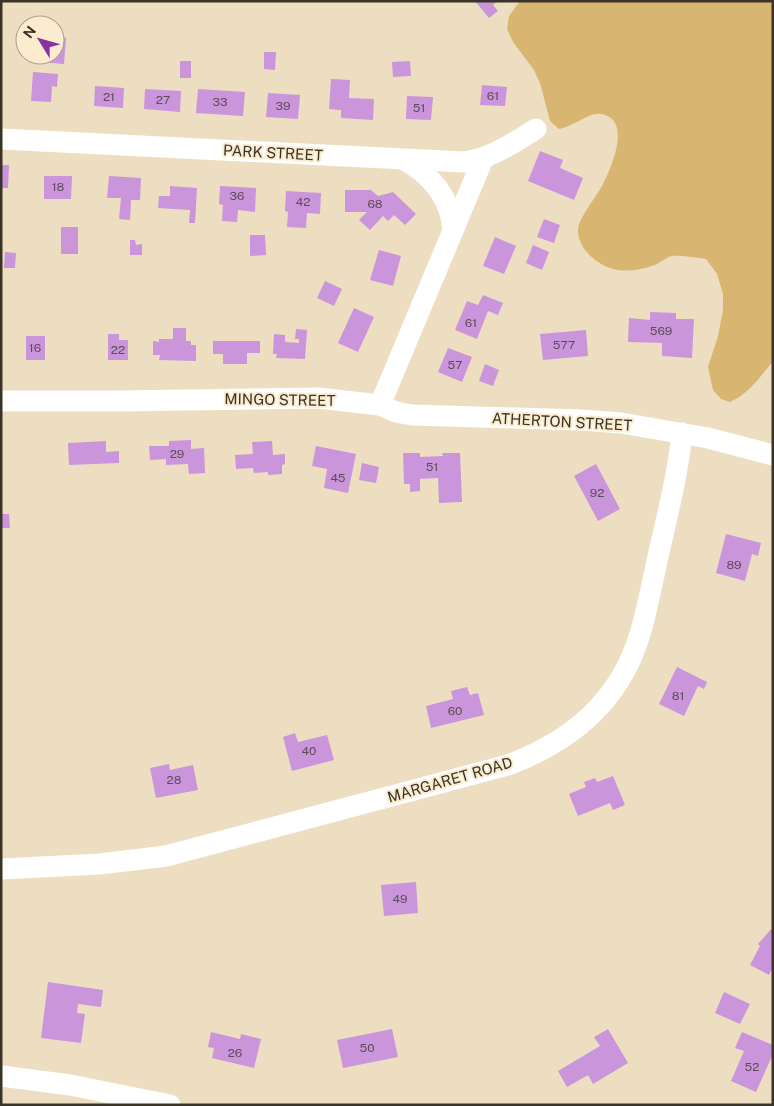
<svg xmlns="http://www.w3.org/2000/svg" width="774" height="1106" font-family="'Public Sans',sans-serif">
<rect width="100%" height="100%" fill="#eddec2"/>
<path fill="#d8b571" d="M 520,1 L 773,1 L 773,361 C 760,377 749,394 730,402 L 721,399 L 713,390 L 708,367 L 718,336 L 723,310 L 723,294 L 717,274 L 706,259 C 697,258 680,255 672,256 C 666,257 660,263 655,265 C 641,270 624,273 610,268 C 595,263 577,247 578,229 C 579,218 596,197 602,186 C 611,169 633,119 601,114 C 589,112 573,127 559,129 L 550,121 L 540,83 L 534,70 L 513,42 L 507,29 L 509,16 Z"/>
<path fill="#ca95db" d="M 475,1 L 498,1 L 493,5 L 498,11 L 489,18 Z
M 42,16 L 46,24 L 31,25 L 29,21 Z
M 55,37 L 66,38 L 64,64 L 28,61 L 29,55 L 55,55 Z
M 264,52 L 276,52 L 275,70 L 264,69 Z
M 180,61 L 191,61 L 191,78 L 180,78 Z
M 410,61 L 411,76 L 393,77 L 392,62 Z
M 33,72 L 58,74 L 57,87 L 52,86 L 51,102 L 31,101 Z
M 331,79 L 350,80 L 349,98 L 374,99 L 373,120 L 341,118 L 341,110 L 329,109 Z
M 482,85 L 507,87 L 505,106 L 480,105 Z
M 95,86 L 124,88 L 123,108 L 94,106 Z
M 145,89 L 181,91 L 180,112 L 144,109 Z
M 198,89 L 245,92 L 243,116 L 196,113 Z
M 268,93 L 300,95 L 298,119 L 266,117 Z
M 407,96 L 433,97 L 431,120 L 406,119 Z
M 540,151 L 563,160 L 560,168 L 583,178 L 574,200 L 528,181 Z
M 1,165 L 9,165 L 8,188 L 1,188 Z
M 44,176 L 72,176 L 71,199 L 44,199 Z
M 109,176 L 141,178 L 140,200 L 131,200 L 130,220 L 119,219 L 121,198 L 107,198 Z
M 170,186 L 197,188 L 195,223 L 189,223 L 190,210 L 158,208 L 159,196 L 170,196 Z
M 220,186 L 256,188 L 255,212 L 238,210 L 237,222 L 222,221 L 223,205 L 219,204 Z
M 345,190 L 371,190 L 378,196 L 393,192 L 416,214 L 405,225 L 394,215 L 388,221 L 383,216 L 370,230 L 359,220 L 367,212 L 345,212 Z
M 286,191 L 321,193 L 320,214 L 307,213 L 306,228 L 287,227 L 288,212 L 285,211 Z
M 544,219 L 560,225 L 554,243 L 537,237 Z
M 61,227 L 78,227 L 78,254 L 61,254 Z
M 250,235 L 265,235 L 266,255 L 250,256 Z
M 495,237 L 516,246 L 504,274 L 483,266 Z
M 130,240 L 135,240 L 136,245 L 142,244 L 142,255 L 130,255 Z
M 533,245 L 549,252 L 542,270 L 526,263 Z
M 379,250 L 401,256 L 393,286 L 370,280 Z
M 5,252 L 16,253 L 15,268 L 4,268 Z
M 325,281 L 342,289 L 334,306 L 317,298 Z
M 483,295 L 503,303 L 498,315 L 488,311 L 477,339 L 455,330 L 467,301 L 478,305 Z
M 354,308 L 374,317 L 358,352 L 338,343 Z
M 650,312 L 676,313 L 676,319 L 694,319 L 692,358 L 662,356 L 662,343 L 628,342 L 629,318 L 650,320 Z
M 173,328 L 186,328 L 186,341 L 191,341 L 191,345 L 196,345 L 196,361 L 159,360 L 160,355 L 153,355 L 153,341 L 159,342 L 159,339 L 173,339 Z
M 296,329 L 307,330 L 305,359 L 276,358 L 277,354 L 273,354 L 274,334 L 285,335 L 285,342 L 299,343 L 299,339 L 295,339 Z
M 586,330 L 588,356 L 543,360 L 540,334 Z
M 108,334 L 119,334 L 119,340 L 128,340 L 128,360 L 108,360 Z
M 26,336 L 45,336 L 45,360 L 26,360 Z
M 213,341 L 260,341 L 260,353 L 247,353 L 247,364 L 223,364 L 223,354 L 213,354 Z
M 448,348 L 472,357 L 462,382 L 438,372 Z
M 485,364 L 499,370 L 493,386 L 479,381 Z
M 191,440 L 191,449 L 204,448 L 205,473 L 189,474 L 188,464 L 166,465 L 166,459 L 150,460 L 149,446 L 169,446 L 169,441 Z
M 106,441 L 106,452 L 119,451 L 119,463 L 69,465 L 68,443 Z
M 272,441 L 273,455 L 285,454 L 285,464 L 282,465 L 282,474 L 268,475 L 268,472 L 254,473 L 253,468 L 236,469 L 235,455 L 253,454 L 252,442 Z
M 316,446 L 356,454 L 348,493 L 324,488 L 327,469 L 312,466 Z
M 403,453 L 420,453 L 420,457 L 443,456 L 442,453 L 460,453 L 462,502 L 439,503 L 438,478 L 420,479 L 420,491 L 410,492 L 410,484 L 404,484 Z
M 362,463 L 379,467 L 376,483 L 359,480 Z
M 596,464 L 620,509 L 598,521 L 574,476 Z
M 1,514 L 9,514 L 10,528 L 1,528 Z
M 726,534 L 761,543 L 758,556 L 752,554 L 745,581 L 716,573 Z
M 677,667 L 707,682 L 704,689 L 698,686 L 684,716 L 659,704 Z
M 467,687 L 470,695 L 478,693 L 484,715 L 431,728 L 426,706 L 453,699 L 451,691 Z
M 295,733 L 298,742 L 327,735 L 334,760 L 292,771 L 283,737 Z
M 169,764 L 170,770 L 193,765 L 198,790 L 156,798 L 150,768 Z
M 613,776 L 625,805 L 613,810 L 610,803 L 578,816 L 569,794 L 586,787 L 584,782 L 595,778 L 597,782 Z
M 416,882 L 418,913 L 384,916 L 381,885 Z
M 773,927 L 773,967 L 769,975 L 750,965 L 760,946 L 758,944 Z
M 48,982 L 103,990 L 101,1007 L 78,1004 L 77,1013 L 85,1014 L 81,1043 L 41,1038 Z
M 724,992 L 750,1004 L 740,1024 L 715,1013 Z
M 392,1029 L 398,1057 L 343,1068 L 337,1040 Z
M 608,1029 L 628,1063 L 593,1084 L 588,1075 L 567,1087 L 558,1071 L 600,1046 L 594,1037 Z
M 211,1032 L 240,1039 L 241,1034 L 261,1039 L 254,1068 L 212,1058 L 214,1048 L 208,1047 Z
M 742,1032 L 773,1045 L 773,1054 L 756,1092 L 731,1081 L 744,1051 L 735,1048 Z"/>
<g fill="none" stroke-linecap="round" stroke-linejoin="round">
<path stroke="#fff" stroke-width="21" d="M 1,139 L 465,162 C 492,158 513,143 536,129
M 404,160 C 431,174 451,199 453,230
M 1,401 L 117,401 L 318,398 L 380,405 L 396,412 L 412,415 L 582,420 L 621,423 L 708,438 L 773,455
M 380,405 L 483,159
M 1,869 L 100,864 L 166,856 L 508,765 C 572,741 620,701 640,634 C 648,607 653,579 659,552 C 668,513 678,473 682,433
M 1,1076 L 70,1085 L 170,1105"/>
</g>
<g text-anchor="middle" stroke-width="4" stroke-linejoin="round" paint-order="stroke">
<g font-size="12" fill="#5d4c55">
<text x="493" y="100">61</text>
<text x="109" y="101">21</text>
<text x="163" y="104">27</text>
<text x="220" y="106">33</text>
<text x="283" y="110">39</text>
<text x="419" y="112">51</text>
<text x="58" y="191">18</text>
<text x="237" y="200">36</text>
<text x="303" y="206">42</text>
<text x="375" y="208">68</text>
<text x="471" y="327">61</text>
<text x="661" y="335">569</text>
<text x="564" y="349">577</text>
<text x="35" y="352">16</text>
<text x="118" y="354">22</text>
<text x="455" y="369">57</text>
<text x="177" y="458">29</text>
<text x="432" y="471">51</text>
<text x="338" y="482">45</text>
<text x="597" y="497">92</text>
<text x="734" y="569">89</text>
<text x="678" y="700">81</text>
<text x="455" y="715">60</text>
<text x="309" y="755">40</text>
<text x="174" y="784">28</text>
<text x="400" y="903">49</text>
<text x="367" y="1052">50</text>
<text x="235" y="1057">26</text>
<text x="752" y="1071">52</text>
</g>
<g font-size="15" fill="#393328" stroke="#fbebcf">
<text transform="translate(273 153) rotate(3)" y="5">PARK STREET</text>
<text transform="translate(280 400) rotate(1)" y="5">MINGO STREET</text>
<text transform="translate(562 422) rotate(3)" y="5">ATHERTON STREET</text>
<text transform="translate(450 780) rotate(-16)" y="5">MARGARET ROAD</text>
</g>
</g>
<rect width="774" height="1106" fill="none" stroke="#393328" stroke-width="5"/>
<g transform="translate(40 40) rotate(307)"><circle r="24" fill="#fbebcf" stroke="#ada18c"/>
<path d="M0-4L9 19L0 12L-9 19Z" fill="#8732a0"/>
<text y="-8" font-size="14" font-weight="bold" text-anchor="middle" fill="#393328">N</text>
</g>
</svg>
